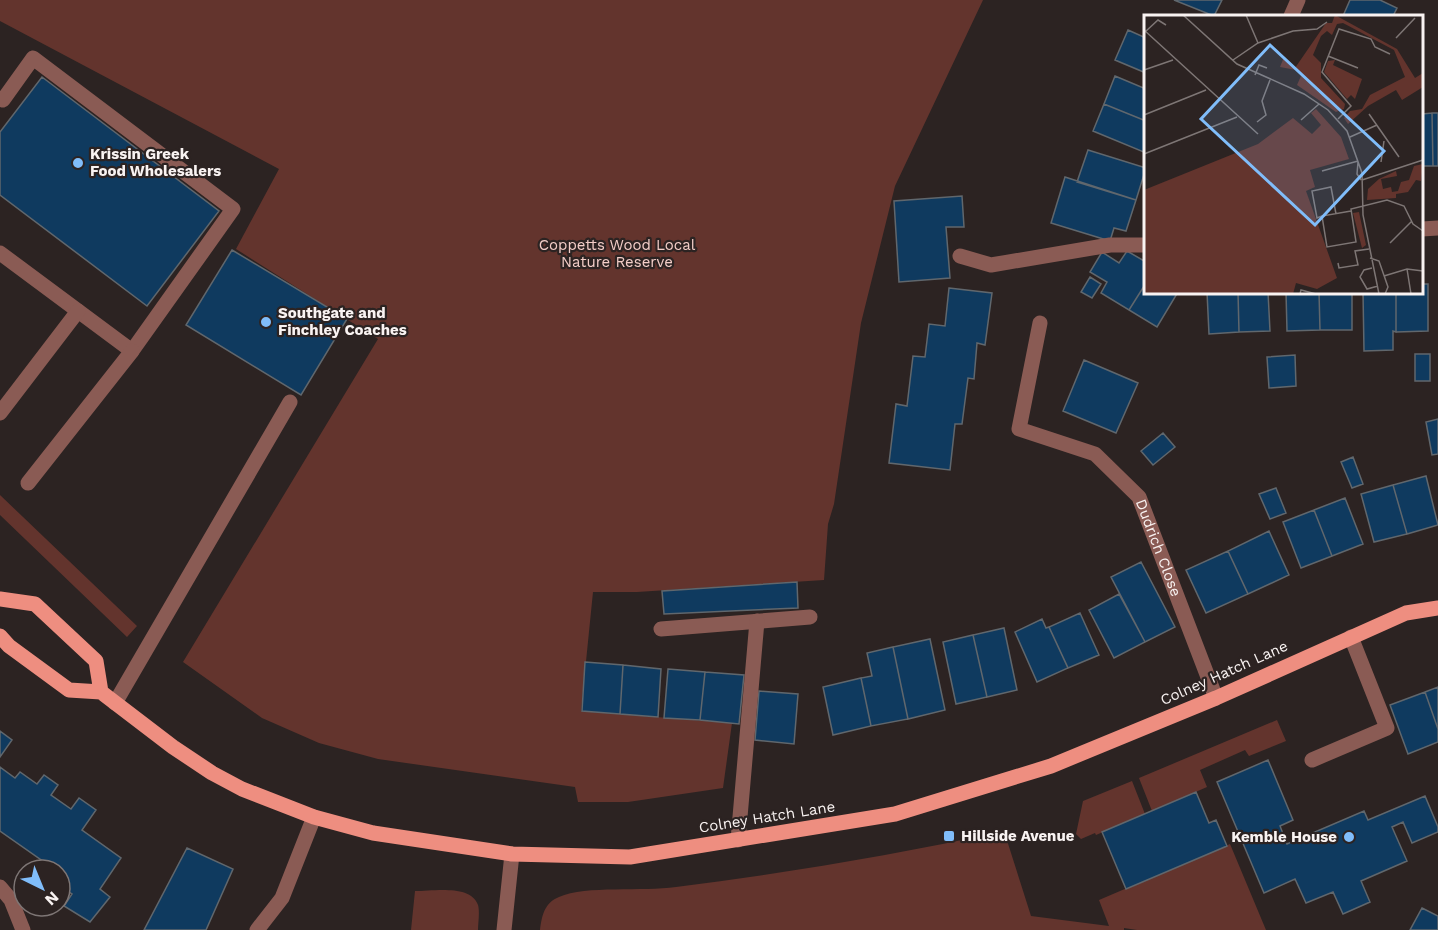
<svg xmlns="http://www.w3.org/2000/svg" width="1438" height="930" font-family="'Work Sans',sans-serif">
<rect width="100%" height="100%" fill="#2c2322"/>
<path fill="#63342d" d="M 0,0 L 983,0 L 895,186 L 861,323 L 834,504 L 828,524 L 824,580 L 637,592 L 593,592 L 581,711 L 732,723 L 723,788 L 628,802 L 578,802 L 575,787 L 378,759 L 319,743 L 262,718 L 183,662 L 378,339 L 236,249 L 279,169 L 0,21 Z
M 0,495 L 137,626 L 127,637 L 0,515 Z
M 1277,720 L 1286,741 L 1249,756 L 1245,750 L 1200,770 L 1207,787 L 1152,811 L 1139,778 Z
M 1132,781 L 1145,814 L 1096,835 L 1095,833 L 1081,839 L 1076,834 L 1083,801 Z
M 1004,831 L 1031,916 L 1109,926 L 1099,900 L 1230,844 L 1266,930 L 1137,930 L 1124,928 L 1124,930 L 540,930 C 542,916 544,903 559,897 C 586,885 643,892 676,887 C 786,873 896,855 1004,831 Z
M 415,891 C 433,891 471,884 478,905 C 480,912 478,923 478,930 L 411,930 Z"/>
<path fill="#0f3a5f" stroke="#60676d" stroke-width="1.5" d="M 1174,0 L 1222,0 L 1214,16 Z
M 1350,0 L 1380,0 L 1397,8 L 1393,16 L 1343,16 Z
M 1128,30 L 1146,38 L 1146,73 L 1115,60 Z
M 1115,76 L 1146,89 L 1146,121 L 1104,104 Z
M 42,77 L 219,211 L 147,306 L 0,195 L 0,132 Z
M 1104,104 L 1146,121 L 1146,153 L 1093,131 Z
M 1432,113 L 1438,113 L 1438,166 L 1433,166 Z
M 1432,113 L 1433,166 L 1422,166 L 1422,114 Z
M 1088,150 L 1146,168 L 1136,200 L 1077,182 Z
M 1065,177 L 1136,200 L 1126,231 L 1114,228 L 1110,241 L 1051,223 Z
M 962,196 L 964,227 L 946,227 L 950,278 L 899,282 L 894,201 Z
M 232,250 L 347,319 L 301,395 L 186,325 Z
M 1127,251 L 1146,262 L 1146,283 L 1129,310 L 1101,293 L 1107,282 L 1090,272 L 1102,252 L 1119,263 Z
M 1090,277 L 1101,284 L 1092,298 L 1081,292 Z
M 1146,283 L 1146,292 L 1178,292 L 1157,327 L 1129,310 Z
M 1422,284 L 1428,284 L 1428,331 L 1396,332 L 1396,292 L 1422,292 Z
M 949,288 L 992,293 L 985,345 L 977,343 L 974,379 L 968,378 L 962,424 L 955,424 L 950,470 L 889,463 L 896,404 L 907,406 L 913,356 L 925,357 L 929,324 L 945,326 Z
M 1207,292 L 1238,292 L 1239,332 L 1209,334 Z
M 1238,292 L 1268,292 L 1270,331 L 1239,332 Z
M 1286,292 L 1319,292 L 1320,330 L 1287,331 Z
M 1319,292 L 1352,292 L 1352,330 L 1320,330 Z
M 1363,292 L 1396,292 L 1396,332 L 1393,331 L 1393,350 L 1364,351 Z
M 1415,354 L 1430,354 L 1430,381 L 1415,381 Z
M 1295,355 L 1296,386 L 1269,388 L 1267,357 Z
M 1084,360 L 1138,383 L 1116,433 L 1063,411 Z
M 1438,419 L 1438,454 L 1432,455 L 1426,422 Z
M 1163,433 L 1175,447 L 1153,465 L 1141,451 Z
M 1353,457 L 1363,484 L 1352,488 L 1341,462 Z
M 1426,476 L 1438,525 L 1407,534 L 1393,485 Z
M 1393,485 L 1407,534 L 1374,542 L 1361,494 Z
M 1276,488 L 1286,513 L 1270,519 L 1259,494 Z
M 1345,498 L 1363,544 L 1332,556 L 1314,510 Z
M 1314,510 L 1332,556 L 1301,568 L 1283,522 Z
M 1269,531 L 1289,575 L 1248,594 L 1228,551 Z
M 1228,551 L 1248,594 L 1206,613 L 1186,570 Z
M 1141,562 L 1175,627 L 1145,642 L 1111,577 Z
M 797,582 L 798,608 L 664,614 L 662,591 Z
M 1119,594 L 1145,642 L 1114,658 L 1089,610 Z
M 1080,613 L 1099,655 L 1068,668 L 1049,627 Z
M 1042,619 L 1046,628 L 1049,627 L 1068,668 L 1037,682 L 1015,632 Z
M 1004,628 L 1017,690 L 987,697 L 973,635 Z
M 973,635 L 987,697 L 956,704 L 943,642 Z
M 930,639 L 945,710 L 908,719 L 893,647 Z
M 893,647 L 908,719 L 871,726 L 861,678 L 872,676 L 867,653 Z
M 585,662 L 623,665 L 620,714 L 582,711 Z
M 623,665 L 661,669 L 658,717 L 620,714 Z
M 668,669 L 705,672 L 700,720 L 664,718 Z
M 705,672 L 744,675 L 739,724 L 700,720 Z
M 861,678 L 871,726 L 833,735 L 823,687 Z
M 1438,687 L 1438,729 L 1425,692 Z
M 759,691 L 798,694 L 794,744 L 755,740 Z
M 1425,692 L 1438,729 L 1438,742 L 1408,754 L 1390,705 Z
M 0,731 L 12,740 L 0,757 Z
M 1268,760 L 1293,820 L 1280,826 L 1287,844 L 1364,811 L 1368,820 L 1425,796 L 1438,827 L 1438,832 L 1412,843 L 1403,822 L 1392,827 L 1407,861 L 1361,881 L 1370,902 L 1343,914 L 1333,892 L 1306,903 L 1295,879 L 1264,893 L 1217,782 Z
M 0,767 L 15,778 L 20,772 L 37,784 L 44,775 L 58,785 L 51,795 L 71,809 L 79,798 L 96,810 L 82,830 L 121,858 L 100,889 L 110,897 L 90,922 L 64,906 L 72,894 L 60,886 L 60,870 L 38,870 L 44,862 L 0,831 Z
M 1196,792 L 1209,823 L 1216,820 L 1227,846 L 1126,889 L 1102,832 Z
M 187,848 L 233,869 L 206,930 L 144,930 Z
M 1422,908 L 1438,916 L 1438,930 L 1410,930 Z"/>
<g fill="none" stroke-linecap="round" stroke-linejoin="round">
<g stroke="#8a5b54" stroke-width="15">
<path d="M 1291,16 L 1298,0"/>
<path d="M 1422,229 L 1438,228"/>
<path d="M 0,253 L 132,351 L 233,209 L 33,58 L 3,100"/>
<path d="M 960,256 L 991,265 L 1110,245 L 1146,245"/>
<path id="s1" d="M 1040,323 L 1019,429 L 1095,454 L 1139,497 L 1216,698"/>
<path d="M 0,413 L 78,311"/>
<path d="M 28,483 L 132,351"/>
<path d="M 661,629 L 810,617"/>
<path d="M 115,703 L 290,402"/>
<path d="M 1312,760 L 1387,728 L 1351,637"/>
<path d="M 738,840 L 757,621"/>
<path d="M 0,887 L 11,900 L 23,930"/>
<path d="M 257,930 L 282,898 L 314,817"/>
<path d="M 504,930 L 512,854"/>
</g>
<path stroke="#ee8e80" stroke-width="15" d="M 0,599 L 35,604 L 96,661 L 101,692
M 0,636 L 9,646 L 69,690 L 101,692 L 173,747 L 212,773 L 242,789 L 314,817 L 373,833 L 512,854 L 630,857 L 895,814 L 1051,766 L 1216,698 L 1406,613 L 1438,608"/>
</g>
<g fill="#80bdfa" stroke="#2c2322" stroke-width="2">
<circle cx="78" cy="163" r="6"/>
<circle cx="266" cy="322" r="6"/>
<rect x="943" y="830" width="12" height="12" rx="3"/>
<circle cx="1349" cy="837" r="6"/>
</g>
<g text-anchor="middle" stroke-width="4.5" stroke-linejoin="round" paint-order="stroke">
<g font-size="15" font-weight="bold" fill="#f9f3f2" stroke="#2c2322" text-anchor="start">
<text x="90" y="159">Krissin Greek<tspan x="90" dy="17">Food Wholesalers</tspan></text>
<text x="278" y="318">Southgate and<tspan x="278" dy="17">Finchley Coaches</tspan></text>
<text x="961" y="841">Hillside Avenue</text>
<text x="1337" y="842" text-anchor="end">Kemble House</text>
</g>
<g font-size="15" fill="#f4cec8" stroke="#2c2322">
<text x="617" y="250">Coppetts Wood Local<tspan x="617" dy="17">Nature Reserve</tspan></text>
</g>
<g font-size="15" fill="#f9f3f2" stroke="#2c2322">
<text dy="5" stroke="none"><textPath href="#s1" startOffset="304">Dudrich Close</textPath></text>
<text transform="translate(1224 673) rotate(-24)" y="5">Colney Hatch Lane</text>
<text transform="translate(767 817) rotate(-9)" y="5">Colney Hatch Lane</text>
</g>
</g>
<g transform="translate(1144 15)">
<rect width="279" height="279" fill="#2c2322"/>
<path d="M 191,0 L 253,34 L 271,63 L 279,58 L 279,72 L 258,85 L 252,75 L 224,91 L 204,109 L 200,103 L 206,96 L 218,94 L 226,80 L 261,62 L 250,35 L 199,8 L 193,9 L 188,20 L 183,16 L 177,21 L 169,40 L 177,48 L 177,63 L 201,89 L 200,94 L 192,97 L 153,70 L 157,61 L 152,55 L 136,52 L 140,42 L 151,53 L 182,8 L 188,8 ZM 191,45 L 189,50 L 218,64 L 211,84 L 207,80 L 203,84 L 180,57 L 184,46 ZM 172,94 L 197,122 L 205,144 L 166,155 L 171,172 L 162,176 L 193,263 L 173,274 L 152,268 L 149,279 L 0,279 L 0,175 L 114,129 L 149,103 L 168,119 L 177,110 L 167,98 ZM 279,149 L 277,166 L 272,165 L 264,177 L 252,179 L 252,183 L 223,185 L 224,174 L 235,164 L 252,156 L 253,161 L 237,164 L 239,174 L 247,172 L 248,177 L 254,176 L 257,167 L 265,165 L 270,151 ZM 215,197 L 222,230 L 218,233 L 209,198 Z" fill="#63342d"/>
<path fill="none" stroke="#7e7675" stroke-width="1.5" d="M 39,0 L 93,49 L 160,79 L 184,95 L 203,116 L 218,158 L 219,200 L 235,279M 102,0 L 114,28M 0,15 L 114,119M 1,17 L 14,5 L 22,10M 252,23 L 271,3M 184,41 L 214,53M 89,45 L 114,28 L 149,16 L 173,14 L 183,7M 0,55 L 29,45M 111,60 L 115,50 L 123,53M 225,99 L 255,142M 0,100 L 62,75M 194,104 L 207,91 L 178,57 L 195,14 L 227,24 L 231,32 L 246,39M 157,105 L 175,89M 113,107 L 122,100 L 118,86 L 126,65M 206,122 L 233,110M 0,139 L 93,102M 214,147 L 213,159 L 217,165M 237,147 L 240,126M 178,156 L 214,146M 218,165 L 279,145M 207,196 L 178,201 L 183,232 L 212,227 L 207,194 L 243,185 L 260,191 L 269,209 L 279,216M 178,201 L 173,203 L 168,176 L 187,172 L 192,199M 246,228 L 268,206M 226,243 L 235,246 L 244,272 L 241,279M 194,248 L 195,253 L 214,250 L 211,236 L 225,234M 228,253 L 220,255 L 216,262 L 223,274 L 234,271M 263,254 L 267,279M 240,261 L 263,254 L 279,256M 156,279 L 157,275 L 172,279"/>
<path fill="#80bdfa" fill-opacity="0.15" stroke="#80bdfa" stroke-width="3" d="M 126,30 L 240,136 L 171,210 L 57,104 Z"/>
<rect width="279" height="279" fill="none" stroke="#f9f3f2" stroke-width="3"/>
</g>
<g transform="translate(42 888) rotate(137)"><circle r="28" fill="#2c2322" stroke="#7e7675" stroke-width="1.5"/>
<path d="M0-4.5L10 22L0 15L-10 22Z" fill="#80bdfa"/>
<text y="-9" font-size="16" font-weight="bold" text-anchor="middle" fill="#f9f3f2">N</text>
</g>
</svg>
